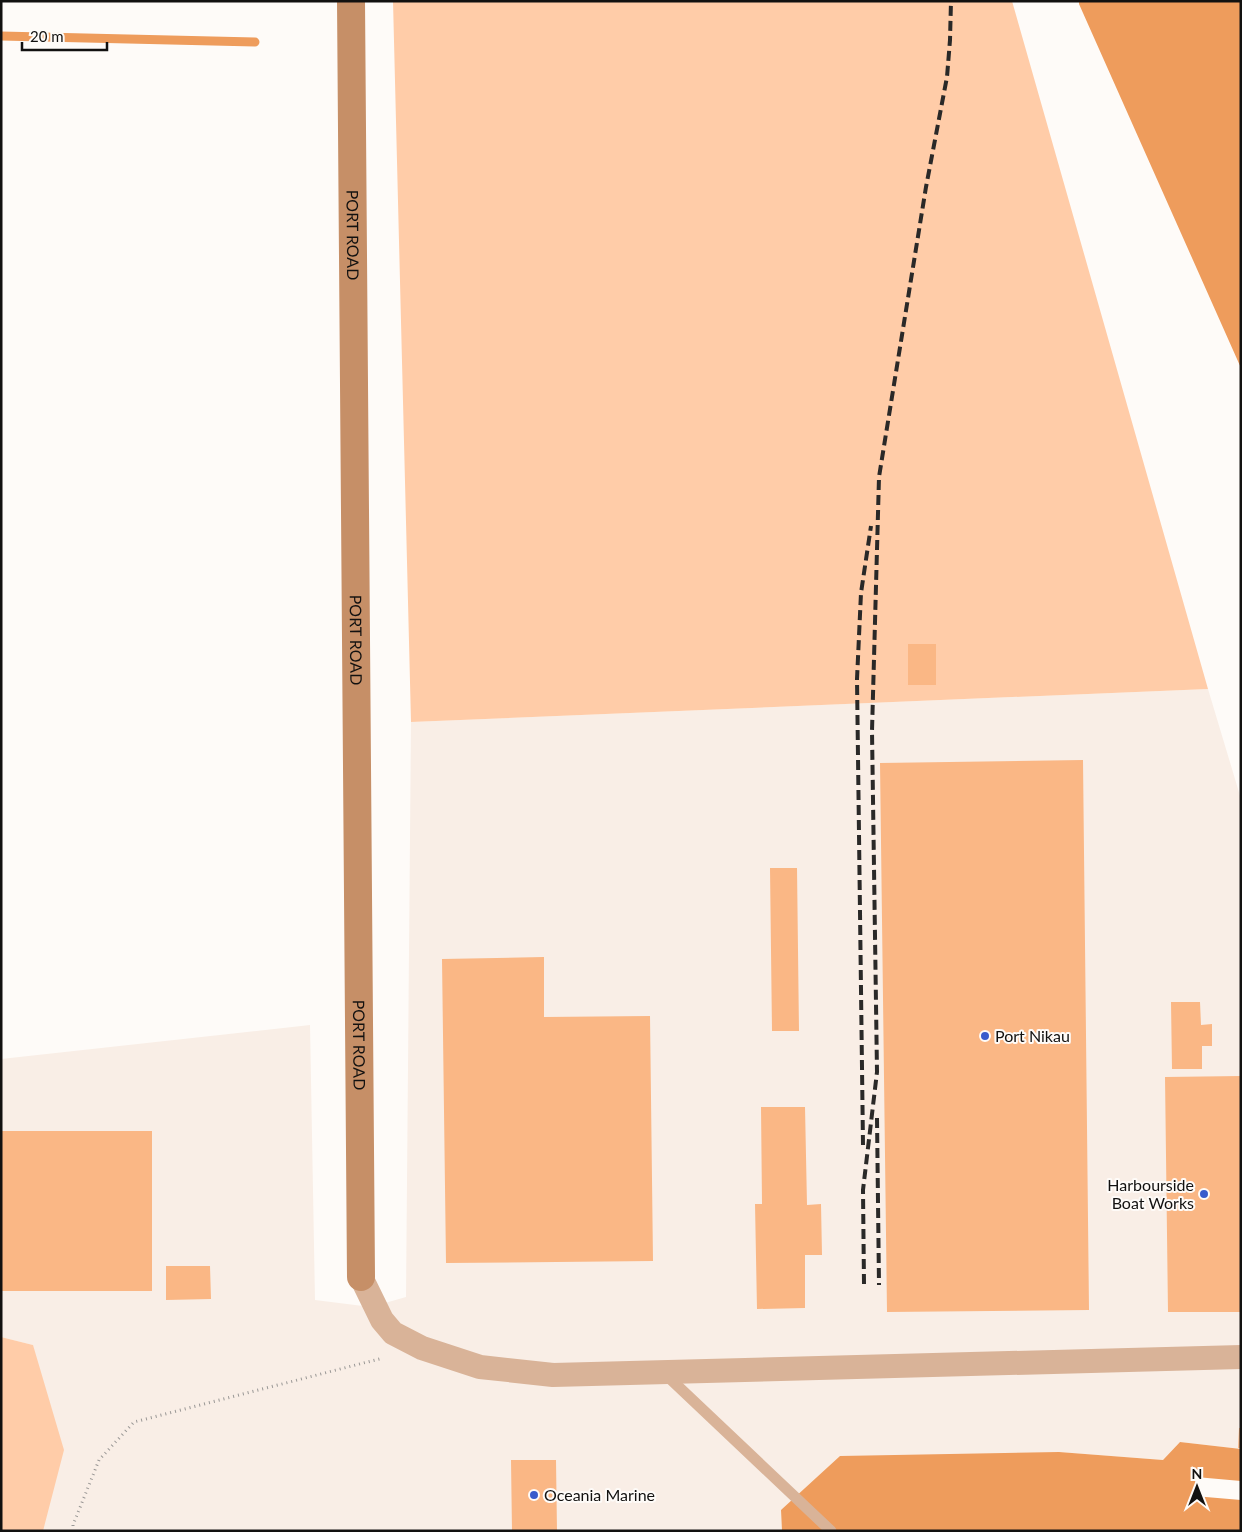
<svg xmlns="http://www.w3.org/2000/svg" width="1242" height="1532" font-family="Lato,sans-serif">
<rect width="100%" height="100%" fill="#fefbf8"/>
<path fill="#f9eee6" d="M 1208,689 L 1241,799 L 1241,1449 L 1180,1442 L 1163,1460 L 1059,1452 L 781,1510 L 782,1531 L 43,1531 L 33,1345 L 1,1337 L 1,1059 L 310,1025 L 315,1300 L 371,1307 L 406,1297 L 411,722 Z"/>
<path fill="#ffcca8" d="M 393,1 L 1012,1 L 1208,689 L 411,722 Z
M 1,1337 L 33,1345 L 64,1450 L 43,1531 L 1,1531 Z"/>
<path fill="#ee9c5c" d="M 1079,1 L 1241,1 L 1241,368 L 1079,4 Z
M 1180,1442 L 1241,1449 L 1241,1531 L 782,1531 L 781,1510 L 840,1456 L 1059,1452 L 1163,1460 Z"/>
<path fill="#fefbf8" d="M 1196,1477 L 1241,1481 L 1241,1500 L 1194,1496 Z"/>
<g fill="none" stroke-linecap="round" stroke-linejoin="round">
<path stroke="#ee9c5c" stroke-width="9" d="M 1,36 L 255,42"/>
</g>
<path fill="#fab785" d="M 908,644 L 936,644 L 936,685 L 908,685 Z
M 1083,760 L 1089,1310 L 887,1312 L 880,763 Z
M 770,868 L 797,868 L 799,1031 L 772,1031 Z
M 544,957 L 544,1017 L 650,1016 L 653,1261 L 446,1263 L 442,959 Z
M 1171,1002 L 1200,1002 L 1201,1025 L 1212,1024 L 1212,1046 L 1202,1046 L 1202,1069 L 1172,1069 Z
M 1241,1076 L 1241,1312 L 1168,1312 L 1165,1077 Z
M 761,1107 L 805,1107 L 807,1205 L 821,1204 L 822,1255 L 805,1255 L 805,1308 L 757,1309 L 755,1204 L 762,1204 Z
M 1,1131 L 152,1131 L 152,1291 L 1,1291 Z
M 166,1266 L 210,1266 L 211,1299 L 166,1300 Z
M 1239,1428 L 1241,1428 L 1241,1448 L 1238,1448 Z
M 511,1460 L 556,1460 L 557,1531 L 512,1531 Z"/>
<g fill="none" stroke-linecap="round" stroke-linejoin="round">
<path stroke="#999795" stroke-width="3" stroke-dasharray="1 4" stroke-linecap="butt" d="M 73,1531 L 73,1525 L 99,1460 L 134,1422 L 383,1358"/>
<path stroke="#d9b398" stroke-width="11" d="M 664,1373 L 831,1531"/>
<path stroke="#d9b398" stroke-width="24" d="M 361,1277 L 382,1320 L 393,1333 L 422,1348 L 480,1367 L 553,1375 L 1241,1357"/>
<path stroke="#c68f67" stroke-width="28" id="s1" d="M 351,1 L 361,1277"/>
<path stroke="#2a2928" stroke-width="4" stroke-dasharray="10 5" stroke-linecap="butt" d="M 877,1118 L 879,1285
M 863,1145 L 857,679 L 861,593 L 871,526
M 864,1284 L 863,1190 L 877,1072 L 872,731 L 879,477 L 926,187 L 947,77 L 950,40 L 951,1"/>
</g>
<g fill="#385bcc" stroke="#fefbf8" stroke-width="2">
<circle cx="985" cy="1036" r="5"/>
<circle cx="1204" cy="1194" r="5"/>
<circle cx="534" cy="1495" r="5"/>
</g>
<g text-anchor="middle" stroke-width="4" stroke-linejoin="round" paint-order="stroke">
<g font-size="16" fill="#121110" stroke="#fefbf8">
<text dy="6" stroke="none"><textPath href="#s1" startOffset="234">PORT ROAD</textPath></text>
<text dy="6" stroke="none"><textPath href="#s1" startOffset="639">PORT ROAD</textPath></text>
<text dy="6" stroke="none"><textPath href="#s1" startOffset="1044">PORT ROAD</textPath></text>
</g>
<g font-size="16" fill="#121110" stroke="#fefbf8" text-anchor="start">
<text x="995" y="1042">Port Nikau</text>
<text x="1194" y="1191" text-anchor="end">Harbourside<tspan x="1194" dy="18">Boat Works</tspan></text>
<text x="544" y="1501">Oceania Marine</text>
</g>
</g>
<rect width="1242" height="1532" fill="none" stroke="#121110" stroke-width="5"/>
<g transform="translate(1197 1487)" stroke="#fefbf8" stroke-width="4" paint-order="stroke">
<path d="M0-4L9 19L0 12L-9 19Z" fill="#121110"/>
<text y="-8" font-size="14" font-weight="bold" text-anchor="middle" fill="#121110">N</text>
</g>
<path d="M22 42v8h85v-8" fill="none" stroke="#121110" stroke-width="2.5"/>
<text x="30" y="42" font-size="15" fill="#121110" stroke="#fefbf8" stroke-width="4" paint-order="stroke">20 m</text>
</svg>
